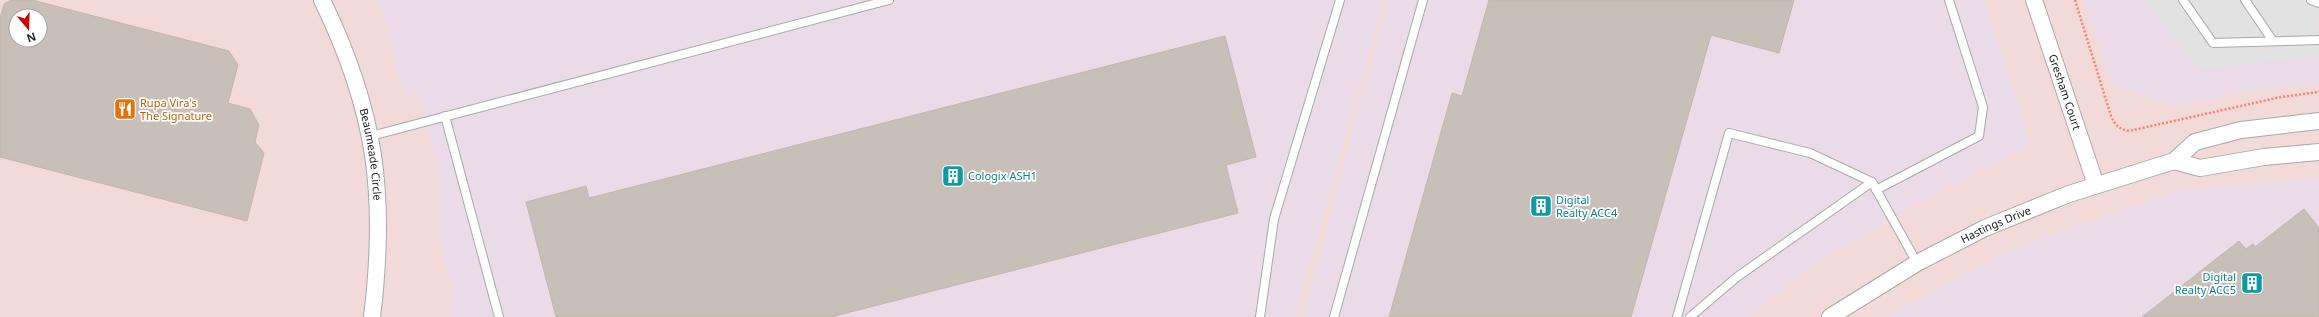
<svg xmlns="http://www.w3.org/2000/svg" width="2319" height="317" font-family="'Noto Sans',sans-serif">
<rect width="100%" height="100%" fill="#f2efe9"/>
<path fill="#f2dad9" fill-rule="evenodd" d="M 0,0 L 2319,0 L 2319,317 L 0,317 ZM 16,16 L 40,16 L 40,40 L 16,40 Z"/>
<path fill="#ebdbe8" d="M 376,0 L 1384,0 L 1295,317 L 449,317 L 452,290 L 440,241 L 438,172 L 419,93 L 566,55 L 404,97 L 381,8 Z
M 1387,0 L 1984,0 L 2031,146 L 1907,209 L 1817,264 L 1746,317 L 1303,317 Z
M 2084,0 L 2319,0 L 2319,85 L 2271,87 L 2179,106 L 2111,84 Z
M 2319,177 L 2319,317 L 1886,317 L 2011,250 L 2172,192 Z"/>
<path fill="#e2e2e2" d="M 2145,0 L 2318,0 L 2319,55 L 2199,69 Z"/>
<path fill="#c7bfb8" stroke="#c4b6ab" fill-rule="evenodd" d="M 11,0 L 32,0 L 229,51 L 238,65 L 228,103 L 250,109 L 259,125 L 255,142 L 264,153 L 247,221 L 0,157 L 0,18 L 4,4 ZM 16,16 L 40,16 L 40,40 L 16,40 Z
M 1489,0 L 1794,0 L 1779,53 L 1711,35 L 1631,317 L 1389,317 L 1452,93 L 1462,96 Z
M 1225,36 L 1256,157 L 1226,165 L 1238,213 L 831,317 L 556,317 L 526,202 L 586,186 L 589,198 Z
M 2304,209 L 2319,228 L 2319,317 L 2142,317 L 2239,241 L 2246,249 L 2253,244 L 2255,247 Z"/>
<g fill="none" stroke-linecap="round" stroke-linejoin="round">
<g stroke="#a9a9a9" stroke-width="10">
<path id="service" d="M 2183,0 L 2213,43 L 2319,40
M 2245,0 L 2273,41
M 2311,0 L 2319,3
M 445,116 L 499,317
M 371,136 L 889,0
M 1876,190 L 1979,136 L 1983,107 L 1949,0
M 1260,317 L 1274,219 L 1340,0
M 1334,317 L 1423,0
M 1677,317 L 1729,133 L 1810,153 L 1872,182 L 1917,263
M 1690,317 L 1737,277 L 1872,182"/>
</g>
<g stroke="#a9a9a9" stroke-width="18">
<g id="minor">
<path id="s1" d="M 322,0 C 376,111 387,195 372,317"/>
<path id="s2" d="M 2034,0 L 2096,185"/>
<path d="M 2174,161 L 2200,168 L 2264,157 L 2319,152"/>
<path id="s3" d="M 1830,317 L 1917,263 L 1985,228 L 2069,194 L 2174,161 L 2195,142 L 2241,130 L 2319,121"/>
</g>
</g>
<path stroke="#fa8072" stroke-width="2.5" stroke-dasharray="2 2" stroke-linecap="butt" d="M 2075,0 L 2111,116 C 2115,125 2119,129 2129,131 L 2281,97 L 2319,92"/>
<use href="#service" stroke="#fff" stroke-width="8"/>
<use href="#minor" stroke="#fff" stroke-width="16"/>
</g>
<defs>
<g id="restaurant-square" transform="scale(1.15)"><rect x="-9" y="-9" width="18" height="18" rx="4" fill="#e8710a" stroke="#fff"/><path d="M-5-6h1v4h1v-4h1v4h1v-4h1v5L-1.5 .5V6h-2V.5L-5-1ZM5-6V6H3V1.5H1.5Q1.5-4 5-6Z" fill="#fff"/></g>
<g id="building-square" transform="scale(1.15)"><rect x="-9" y="-9" width="18" height="18" rx="4" fill="#0f9aa8" stroke="#fff"/><path d="M-4-6H4V6H1V3H-1V6H-4ZM-2.5-4.3h1.7v1.8h-1.7ZM.8-4.3h1.7v1.8H.8ZM-2.5-1h1.7V.8h-1.7ZM.8-1h1.7V.8H.8Z" fill="#fff"/></g>
</defs>
<g fill-rule="evenodd">
<use href="#restaurant-square" x="125" y="109"/>
<use href="#building-square" x="953" y="176"/>
<use href="#building-square" x="1541" y="206"/>
<use href="#building-square" x="2252" y="283"/>
</g>
<g text-anchor="middle" stroke-width="3.5" stroke-linejoin="round" paint-order="stroke">
<g font-size="11" fill="#222" stroke="#fff">
<text dy="4" stroke="none"><textPath href="#s2" startOffset="97">Gresham Court</textPath></text>
<text dy="4" stroke="none"><textPath href="#s1" startOffset="163">Beaumeade Circle</textPath></text>
<text dy="4" stroke="none"><textPath href="#s3" startOffset="190">Hastings Drive</textPath></text>
</g>
<g font-size="11" fill="#c56008" stroke="#fff" text-anchor="start">
<text x="140" y="107">Rupa Vira's<tspan x="140" dy="13">The Signature</tspan></text>
</g>
<g font-size="11" fill="#0d838f" stroke="#fff" text-anchor="start">
<text x="968" y="180">Cologix ASH1</text>
<text x="1556" y="204">Digital<tspan x="1556" dy="13">Realty ACC4</tspan></text>
<text x="2236" y="281" text-anchor="end">Digital<tspan x="2236" dy="13">Realty ACC5</tspan></text>
</g>
</g>
<g transform="translate(28 28) rotate(161)"><circle r="19" fill="#ffffff" stroke="#a7a7a7"/>
<path d="M0-3L7 15L0 10L-7 15Z" fill="#d40000"/>
<text y="-6" font-size="11" font-weight="bold" text-anchor="middle" fill="#222222">N</text>
</g>
</svg>
